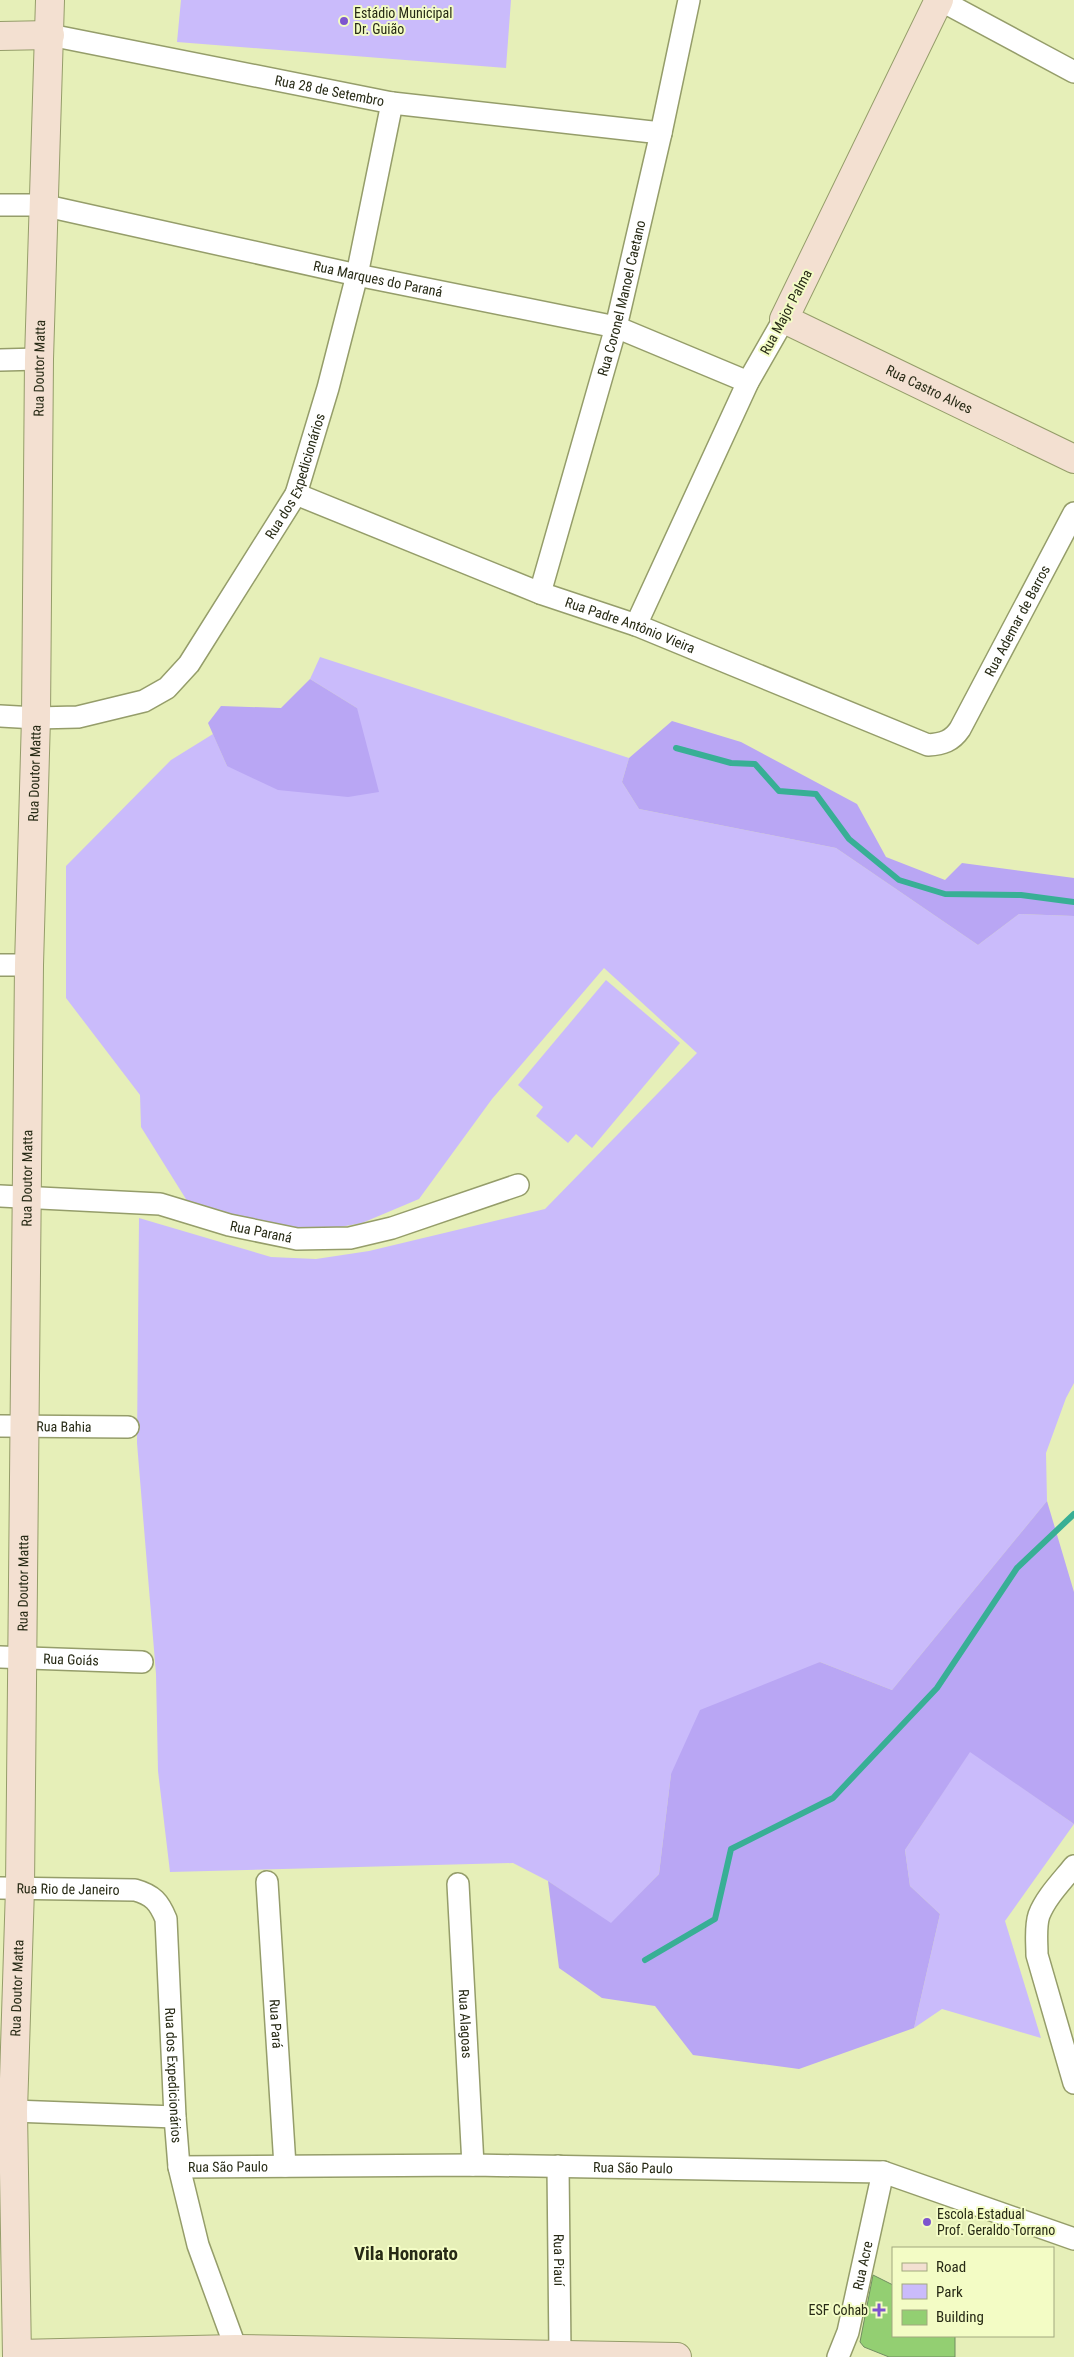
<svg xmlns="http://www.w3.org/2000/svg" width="1074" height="2357" font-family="'Roboto Condensed',sans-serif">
<rect width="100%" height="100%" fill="#e6efb8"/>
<path fill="#cabbfb" d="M 181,0 L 511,0 L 506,68 L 177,42 Z
M 320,657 L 629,758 L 622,782 L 639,809 L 836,848 L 978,945 L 1019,914 L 1074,916 L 1074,1383 L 1066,1398 L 1046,1453 L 1047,1501 L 892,1690 L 820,1662 L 671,1774 L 659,1874 L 611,1924 L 548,1881 L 513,1863 L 170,1872 L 158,1771 L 156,1674 L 137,1443 L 139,1218 L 271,1257 L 316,1259 L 369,1251 L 545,1209 L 697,1053 L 604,968 L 492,1099 L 419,1199 L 362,1223 L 313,1232 L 276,1232 L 189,1204 L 141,1127 L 140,1095 L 66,998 L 66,866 L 171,760 L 213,734 L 227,766 L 357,708 L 310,679 Z
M 606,980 L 680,1043 L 592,1148 L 576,1134 L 568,1143 L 536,1116 L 543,1107 L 518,1085 Z
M 970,1751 L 1074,1824 L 1005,1921 L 1041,2038 L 942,2009 L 914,2028 L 940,1914 L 910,1886 L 905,1850 Z"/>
<path fill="#b9a6f4" d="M 310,679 L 357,708 L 379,792 L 348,797 L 278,790 L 227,766 L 208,723 L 221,706 L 281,708 Z
M 672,721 L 741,742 L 857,804 L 886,857 L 945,880 L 962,863 L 1074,878 L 1074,916 L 1019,914 L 978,945 L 836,848 L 639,809 L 622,782 L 629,758 Z
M 1047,1501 L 1074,1592 L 1074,1824 L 970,1752 L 905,1850 L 910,1886 L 940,1914 L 914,2028 L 799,2069 L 693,2055 L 655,2006 L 602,1998 L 559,1968 L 548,1881 L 611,1923 L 659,1874 L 671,1774 L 700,1710 L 820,1662 L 892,1690 Z"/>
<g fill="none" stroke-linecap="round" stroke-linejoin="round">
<path stroke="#38af95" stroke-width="6" d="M 676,748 L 731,763 L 755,764 L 779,791 L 816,794 L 849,839 L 899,880 L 945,894 L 1021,895 L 1074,902
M 645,1960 L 715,1919 L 731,1849 L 833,1798 L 937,1688 L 1017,1568 L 1074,1514"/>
</g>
<path fill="#93cf72" stroke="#708d61" d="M 873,2275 L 893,2285 L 893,2336 L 955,2336 L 955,2357 L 889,2357 L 864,2347 L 860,2342 Z"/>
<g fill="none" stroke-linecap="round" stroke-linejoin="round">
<g stroke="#959d6a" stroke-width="24">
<g id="street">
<path d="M 940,0 L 1074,72"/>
<path id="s1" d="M 50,35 L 392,103 L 661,133"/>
<path id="s2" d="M 0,205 L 42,205 L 357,275 L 616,327 L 748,382"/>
<path d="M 0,360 L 39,359"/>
<path id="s3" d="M 296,494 L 540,593 L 636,625 L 928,745 C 943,744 952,741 960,729 L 1074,513"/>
<path id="s4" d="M 540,593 L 616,327 L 661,133 L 689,0"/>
<path d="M 636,625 L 748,382 L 784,319"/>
<path id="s5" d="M 0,716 L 36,718 L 78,717 L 144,701 L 167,688 L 189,664 L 296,494 L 328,388 L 357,275 L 392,103"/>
<path d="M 0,965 L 29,965"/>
<path id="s6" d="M 0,1196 L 160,1204 L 229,1225 L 297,1239 L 350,1238 L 392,1228 L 518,1185"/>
<path id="s7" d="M 0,1426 L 128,1427"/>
<path id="s8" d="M 0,1657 L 142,1662"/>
<path d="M 1074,1866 C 1062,1881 1046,1897 1039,1915 C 1035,1927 1037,1942 1037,1955 L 1074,2083"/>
<path id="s9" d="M 267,1882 L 285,2166"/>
<path id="s10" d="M 458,1884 L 473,2165"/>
<path id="s11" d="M 0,1888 L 135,1890 C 153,1895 159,1902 166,1919 L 175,2117 L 179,2167 L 198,2245 L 239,2357"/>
<path d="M 13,2111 L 175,2117"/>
<path id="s12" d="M 558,2166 L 560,2354"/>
<path id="s13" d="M 179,2167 L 473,2165 L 883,2172 L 1074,2239"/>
<path id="s14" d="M 838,2357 L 848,2332 L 883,2172"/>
</g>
</g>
<g stroke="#959d6a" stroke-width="30">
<g id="secondary">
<path id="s15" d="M 939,0 L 784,319 L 1074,459"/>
<path d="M 0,36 L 50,35"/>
<path d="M 17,2354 L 236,2349 L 677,2357"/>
<path id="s16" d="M 17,2357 L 13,2111 L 20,1888 L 29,965 L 36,718 L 39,359 L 50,0"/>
</g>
</g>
<use href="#street" stroke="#fff" stroke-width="21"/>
<use href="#secondary" stroke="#f3e0d1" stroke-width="28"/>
</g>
<g fill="#7d55ce" stroke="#f3fcc5" stroke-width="2">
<circle cx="344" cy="21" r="5"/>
<circle cx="927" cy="2222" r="5"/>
<path d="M876.5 2302.5h5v5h5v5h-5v5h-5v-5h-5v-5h5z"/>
</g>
<g text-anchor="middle" stroke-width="4" stroke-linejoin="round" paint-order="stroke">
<g font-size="14" fill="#272a15" stroke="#f3fcc5" text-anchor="start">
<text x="354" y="18">Estádio Municipal<tspan x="354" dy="16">Dr. Guião</tspan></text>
<text x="937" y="2219">Escola Estadual<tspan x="937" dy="16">Prof. Geraldo Torrano</tspan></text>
<text x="868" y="2315" text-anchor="end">ESF Cohab</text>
</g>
<g font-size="14" fill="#272a15" stroke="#f3fcc5">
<text dy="5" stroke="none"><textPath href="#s1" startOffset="285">Rua 28 de Setembro</textPath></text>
<text dy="5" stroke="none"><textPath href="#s2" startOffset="386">Rua Marques do Paraná</textPath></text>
<text dy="5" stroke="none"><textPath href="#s4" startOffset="306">Rua Coronel Manoel Caetano</textPath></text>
<text transform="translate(786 312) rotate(-62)" y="5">Rua Major Palma</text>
<text dy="5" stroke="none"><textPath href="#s16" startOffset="1989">Rua Doutor Matta</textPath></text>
<text dy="5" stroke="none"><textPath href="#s15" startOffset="516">Rua Castro Alves</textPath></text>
<text dy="5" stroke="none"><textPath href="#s5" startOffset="422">Rua dos Expedicionários</textPath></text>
<text dy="5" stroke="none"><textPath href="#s3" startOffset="840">Rua Ademar de Barros</textPath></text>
<text dy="5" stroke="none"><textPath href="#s3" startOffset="359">Rua Padre Antônio Vieira</textPath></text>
<text dy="5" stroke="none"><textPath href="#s16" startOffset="1584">Rua Doutor Matta</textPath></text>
<text dy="5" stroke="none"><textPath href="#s16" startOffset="1179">Rua Doutor Matta</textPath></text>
<text dy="5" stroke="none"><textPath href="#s6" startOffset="265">Rua Paraná</textPath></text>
<text dy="5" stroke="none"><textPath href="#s7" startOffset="64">Rua Bahia</textPath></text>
<text dy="5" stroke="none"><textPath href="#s16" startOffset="774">Rua Doutor Matta</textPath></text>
<text dy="5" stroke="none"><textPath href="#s8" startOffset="71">Rua Goiás</textPath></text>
<text dy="5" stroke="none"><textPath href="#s11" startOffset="68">Rua Rio de Janeiro</textPath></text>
<text dy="5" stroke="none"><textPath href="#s16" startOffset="369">Rua Doutor Matta</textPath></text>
<text dy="5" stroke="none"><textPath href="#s9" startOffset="142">Rua Pará</textPath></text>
<text dy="5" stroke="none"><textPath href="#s10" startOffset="140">Rua Alagoas</textPath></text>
<text dy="5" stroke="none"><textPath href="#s11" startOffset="336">Rua dos Expedicionários</textPath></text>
<text dy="5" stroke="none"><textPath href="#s13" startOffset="49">Rua São Paulo</textPath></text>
<text dy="5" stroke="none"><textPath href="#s13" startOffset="454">Rua São Paulo</textPath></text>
<text dy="5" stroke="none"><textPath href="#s12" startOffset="94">Rua Piauí</textPath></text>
<text dy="5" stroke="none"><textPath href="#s14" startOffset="95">Rua Acre</textPath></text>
</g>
<g font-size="19" font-weight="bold" fill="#272a15" stroke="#f3fcc5">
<text x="406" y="2260">Vila Honorato</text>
</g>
</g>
<rect x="892" y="2247" width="162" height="90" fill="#f3fcc5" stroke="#a1a87f"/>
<rect x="902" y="2263" width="25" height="8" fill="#f3e0d1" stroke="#a1a87f"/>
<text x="936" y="2272" font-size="15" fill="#272a15">Road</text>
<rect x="902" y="2284" width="25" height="15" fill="#cabbfb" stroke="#a1a87f"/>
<text x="936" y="2297" font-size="15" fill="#272a15">Park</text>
<rect x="902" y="2310" width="25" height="15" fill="#93cf72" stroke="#a1a87f"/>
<text x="936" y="2322" font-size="15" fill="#272a15">Building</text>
</svg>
